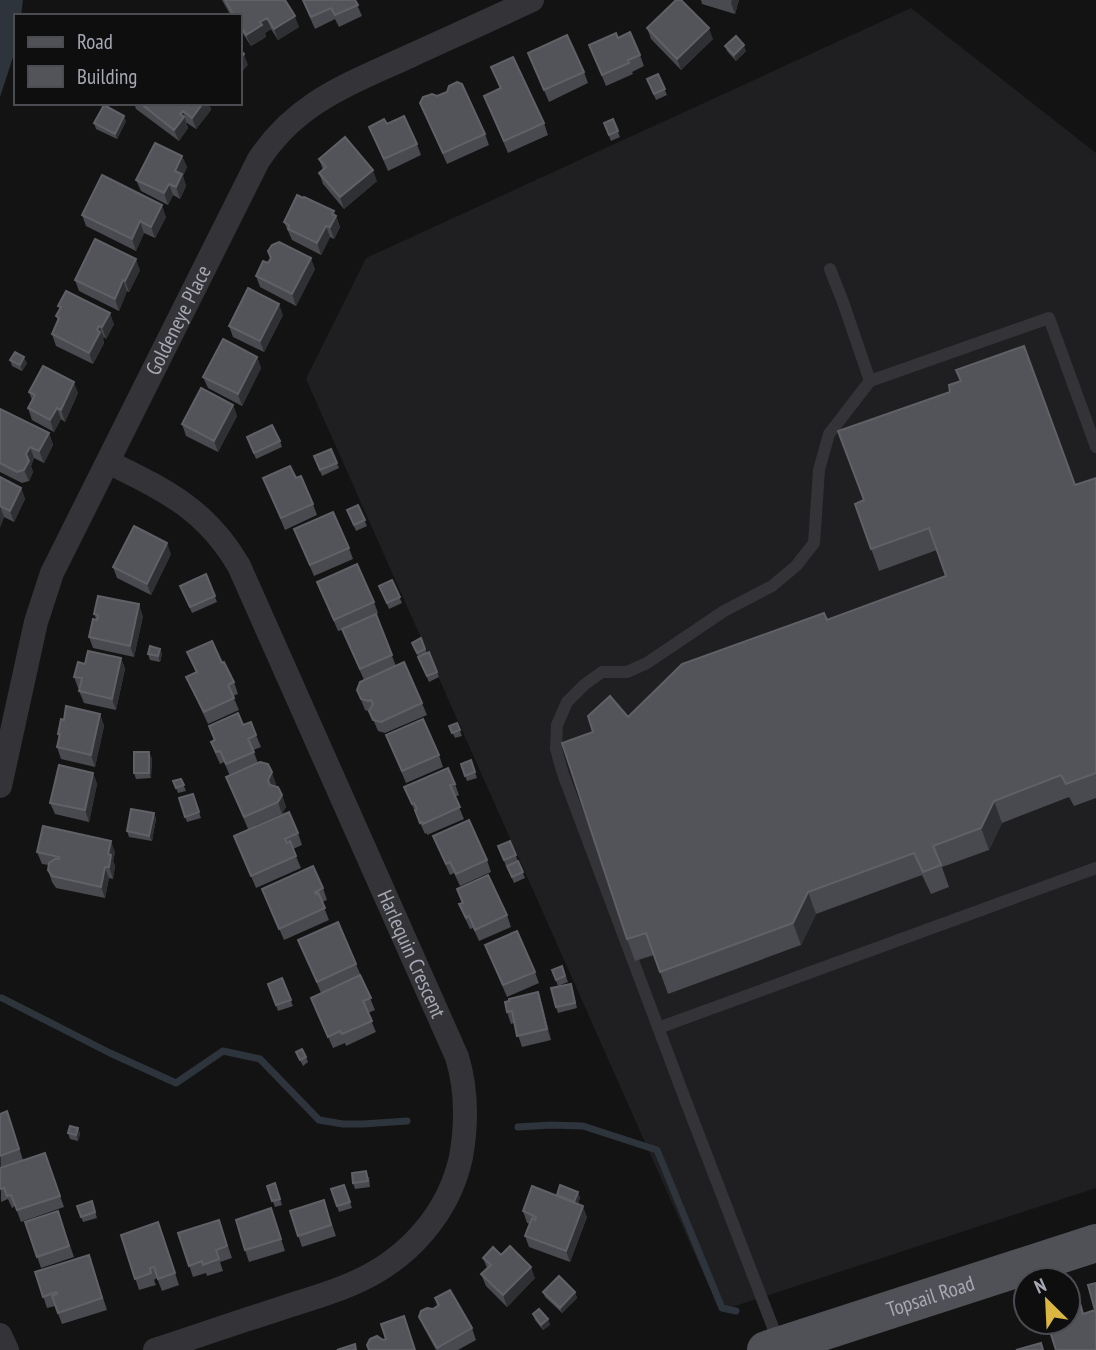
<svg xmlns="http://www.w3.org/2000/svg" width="1096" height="1350" font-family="'PT Sans Narrow',sans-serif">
<rect width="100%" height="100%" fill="#131314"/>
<path fill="#1f1f21" d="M 911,8 L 1096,153 L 1096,1188 L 720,1311 L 306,379 L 366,258 Z"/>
<path fill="#2d343b" d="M 0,0 L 23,0 L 21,16 L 16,16 L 16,48 L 0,97 Z"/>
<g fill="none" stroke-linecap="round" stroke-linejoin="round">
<path stroke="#2d343b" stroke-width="7" d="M 2,998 L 110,1053 L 176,1083 L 223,1051 L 260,1059 L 319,1120 L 343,1124 L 363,1124 L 407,1121
M 518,1127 L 551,1125 L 583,1126 L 657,1150 L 722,1308 L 736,1311"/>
<path stroke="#343438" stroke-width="12" d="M 830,269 L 843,302 L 870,381
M 658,1028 L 1096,868
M 779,1343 L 685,1099 L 563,774 L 556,749 L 557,725 L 567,702 L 584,685 L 602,672 L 627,672 L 647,663 L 724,611 L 772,586 L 796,566 L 814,543 L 819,470 L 829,434 L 870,381 L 1049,318 L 1096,447"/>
<g stroke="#343438" stroke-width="24">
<path id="s1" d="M 108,462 C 165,490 206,509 239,566 L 457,1057 C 467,1090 467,1123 461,1157 C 449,1213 408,1259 356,1282 C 330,1294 302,1301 276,1310 C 235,1323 195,1337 155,1350"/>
<path id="s2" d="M 0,786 L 36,622 L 52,573 L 258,161 C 296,102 349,84 410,56 C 451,37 492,19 532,0"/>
<path d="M 0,1335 L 7,1350"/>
</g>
<path stroke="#505157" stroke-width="38" id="s3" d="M 766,1350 L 1096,1243"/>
</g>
<path fill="#494a4f" d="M 222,0 L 285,0 L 299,27 L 278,40 L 271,29 L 265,33 L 266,37 L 251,46 L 240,29 L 240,16 L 231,16 Z
M 302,0 L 355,0 L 362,16 L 339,27 L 335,19 L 315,29 Z
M 701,0 L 739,0 L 735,14 L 702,4 Z
M 647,28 L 713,39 L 681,70 L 651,39 Z
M 618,38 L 640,55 L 644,66 L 632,72 L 633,74 L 606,86 L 589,45 Z
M 725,46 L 746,51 L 736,61 L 727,51 Z
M 528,53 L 584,72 L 588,83 L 549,102 Z
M 491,67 L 544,123 L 548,135 L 508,153 L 484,96 L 500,89 Z
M 658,74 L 667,95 L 656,100 L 647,79 Z
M 447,92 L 485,134 L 489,145 L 447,164 L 420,103 Z
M 134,103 L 209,103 L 211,110 L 196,129 L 187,123 L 186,123 L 188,128 L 179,141 L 136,109 Z
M 613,119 L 620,137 L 611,141 L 604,123 Z
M 126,121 L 117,139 L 96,129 L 94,123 Z
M 387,124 L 417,144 L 421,155 L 388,171 L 369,127 Z
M 182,156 L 187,167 L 183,176 L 186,186 L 180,199 L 173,195 L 168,205 L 141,191 L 136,180 Z
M 319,159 L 377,181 L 344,209 L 323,184 L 319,173 L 323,170 Z
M 334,211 L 340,227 L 334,239 L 330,237 L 321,255 L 292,240 L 284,222 Z
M 82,215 L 166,217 L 155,238 L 144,233 L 136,251 L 86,226 Z
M 268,263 L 315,269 L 296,306 L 260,287 L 256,276 Z
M 140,270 L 129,292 L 127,291 L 119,311 L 79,291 L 75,280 Z
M 58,306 L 114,324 L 106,339 L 104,337 L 103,339 L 104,343 L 93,364 L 56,346 L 52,334 L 58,321 L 56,316 L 60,310 Z
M 283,315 L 264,352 L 233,337 L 229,326 Z
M 257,357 L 261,368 L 242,406 L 208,388 L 203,377 Z
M 10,360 L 27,363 L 22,371 L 12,366 Z
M 29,392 L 78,393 L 65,422 L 61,419 L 54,432 L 32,420 L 28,408 L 32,400 Z
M 233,405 L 237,416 L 218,452 L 186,436 L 182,424 Z
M 0,409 L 49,433 L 53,445 L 44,463 L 34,458 L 31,466 L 33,472 L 29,481 L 22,483 L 0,472 Z
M 280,441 L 282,447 L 256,459 L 249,442 Z
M 331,449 L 339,468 L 322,476 L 314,456 Z
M 0,477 L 21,488 L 25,499 L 14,522 L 4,517 L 0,527 Z
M 263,478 L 296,478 L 313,504 L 317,515 L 285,530 Z
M 1096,478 L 1096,798 L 1074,806 L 1069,797 L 1002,823 L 989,850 L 942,867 L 949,887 L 931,894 L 922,875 L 816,914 L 801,945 L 668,994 L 654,955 L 635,961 L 627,939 L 593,732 L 628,717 L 827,620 L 946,576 L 937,550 L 879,571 L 855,504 L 1075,485 Z
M 358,505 L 367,526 L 356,531 L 347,510 Z
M 294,529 L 349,548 L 353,559 L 314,576 Z
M 171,554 L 151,595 L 117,578 L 113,567 Z
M 206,574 L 217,602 L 192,613 L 180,586 Z
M 392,580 L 402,603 L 389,609 L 379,586 Z
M 317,582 L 374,602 L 378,613 L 376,615 L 396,666 L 422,703 L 427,715 L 385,733 L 378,731 L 370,712 L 365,710 L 357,690 L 364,680 L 342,630 L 338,631 Z
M 94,614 L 143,616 L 134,657 L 93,648 L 89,637 L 96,619 Z
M 421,638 L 427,653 L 429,652 L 439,677 L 429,682 L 412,643 Z
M 160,649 L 162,654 L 160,662 L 150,660 L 148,654 Z
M 187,652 L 222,663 L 234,682 L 238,694 L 233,696 L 239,710 L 208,724 L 191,688 L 186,677 L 196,673 Z
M 121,658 L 125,669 L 116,710 L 84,703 L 79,691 L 80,688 L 78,688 L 74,677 L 85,664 Z
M 100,714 L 104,726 L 95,767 L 61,759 L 57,747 L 59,738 L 58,734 L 64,720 Z
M 457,723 L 462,736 L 455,738 L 449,726 Z
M 209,726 L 256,735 L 261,747 L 253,750 L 258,763 L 276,784 L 275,786 L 282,795 L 286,807 L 282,814 L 248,829 L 226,777 L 230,776 L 224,762 L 220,764 L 215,753 L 211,742 L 214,740 Z
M 386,735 L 439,755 L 443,767 L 406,783 Z
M 152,758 L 151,778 L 136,779 L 134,773 Z
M 471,760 L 477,778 L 467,781 L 461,764 Z
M 93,773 L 97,784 L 89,822 L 55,814 L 50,803 Z
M 181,779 L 186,791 L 178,793 L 173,781 Z
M 455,784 L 459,795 L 455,797 L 464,819 L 427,835 L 427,833 L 425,834 L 404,787 Z
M 193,794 L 201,818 L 187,822 L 179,798 Z
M 154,813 L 156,819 L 152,841 L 129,837 L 127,831 Z
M 298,833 L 302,845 L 293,849 L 301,868 L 256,888 L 234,836 Z
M 433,836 L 487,860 L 491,872 L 460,886 L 454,873 L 450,875 Z
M 510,841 L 518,861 L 506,866 L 498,846 Z
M 37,852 L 115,852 L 113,861 L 115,866 L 113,879 L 109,878 L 105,898 L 56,888 L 52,882 L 48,870 L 49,865 L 42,864 Z
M 518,861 L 525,878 L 514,883 L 507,866 Z
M 323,888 L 327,900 L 322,902 L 329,920 L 284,940 L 262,889 Z
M 457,889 L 507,915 L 511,927 L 479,941 L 473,928 L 470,929 L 464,916 L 459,904 L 462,903 Z
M 298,940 L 356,964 L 375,1010 L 368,1013 L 376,1032 L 346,1046 L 345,1043 L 333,1048 L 311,998 L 321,993 Z
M 485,945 L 535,972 L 539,983 L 507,997 Z
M 562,966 L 568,982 L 558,986 L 552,970 Z
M 282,978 L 293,1006 L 278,1011 L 268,984 Z
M 573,990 L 577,1008 L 558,1013 L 556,1007 Z
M 538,992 L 542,1004 L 551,1040 L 522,1047 L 514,1023 L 511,1024 L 507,1012 Z
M 296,1052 L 306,1057 L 308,1062 L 303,1066 Z
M 7,1111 L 23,1160 L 45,1153 L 64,1207 L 21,1222 L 15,1206 L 12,1208 L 8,1199 L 1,1202 L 0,1114 Z
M 78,1128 L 80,1134 L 78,1141 L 70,1139 L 68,1133 Z
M 369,1177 L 370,1187 L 355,1189 L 353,1183 Z
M 275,1183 L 282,1205 L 275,1207 L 267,1186 Z
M 344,1185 L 352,1208 L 339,1212 L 331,1189 Z
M 557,1196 L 580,1197 L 578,1204 L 587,1217 L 570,1262 L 529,1247 L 525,1236 L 530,1224 L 527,1223 L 523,1211 Z
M 324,1200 L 336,1236 L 302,1247 L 290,1211 Z
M 92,1201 L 97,1218 L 83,1222 L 77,1206 Z
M 271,1208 L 285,1251 L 249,1262 L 245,1250 Z
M 58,1211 L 74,1257 L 41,1268 L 25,1222 Z
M 219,1220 L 232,1258 L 220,1262 L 223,1271 L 207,1276 L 206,1273 L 193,1277 L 178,1233 Z
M 158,1222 L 179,1285 L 162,1291 L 157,1278 L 154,1280 L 156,1285 L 139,1290 L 121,1235 Z
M 483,1258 L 535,1278 L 507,1307 L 486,1286 L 481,1274 L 487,1268 Z
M 93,1266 L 107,1310 L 62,1324 L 55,1306 L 47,1308 L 35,1272 Z
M 543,1292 L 575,1292 L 577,1298 L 562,1313 L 545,1297 Z
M 435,1298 L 472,1328 L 476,1340 L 458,1350 L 436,1350 L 424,1328 L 419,1317 L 437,1306 Z
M 533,1314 L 548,1319 L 550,1325 L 543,1330 L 535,1320 Z"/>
<path fill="#2f3033" d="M 732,0 L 739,0 L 735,14 L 731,3 Z
M 295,16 L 299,27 L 278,40 L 274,29 Z
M 267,18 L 271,29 L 265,33 L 266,37 L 251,46 L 246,35 L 260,22 Z
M 709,28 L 713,39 L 681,70 L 677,59 Z
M 744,45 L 746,51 L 736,61 L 734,55 Z
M 244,54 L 248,65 L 240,74 L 240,58 Z
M 203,103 L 209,103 L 211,110 L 196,129 L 192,118 Z
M 183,111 L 188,128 L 179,141 L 174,130 L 180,114 Z
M 124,116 L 126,121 L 117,139 L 115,134 Z
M 182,156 L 187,167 L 183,176 L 186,186 L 180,199 L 176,187 L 175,171 Z
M 373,170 L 377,181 L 344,209 L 340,197 Z
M 169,184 L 173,195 L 168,205 L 164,193 Z
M 162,205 L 166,217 L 155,238 L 151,227 Z
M 334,211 L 340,227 L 334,239 L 330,227 L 332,214 Z
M 140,221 L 144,233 L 136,251 L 132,239 Z
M 326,226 L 330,237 L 321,255 L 317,243 Z
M 311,258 L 315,269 L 296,306 L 292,294 Z
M 136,259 L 140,270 L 129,292 L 125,281 Z
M 123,280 L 127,291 L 119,311 L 115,299 Z
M 279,304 L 283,315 L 264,352 L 260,341 Z
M 110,313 L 114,324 L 106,339 L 102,327 Z
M 99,326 L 104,337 L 103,339 L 104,343 L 93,364 L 89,353 Z
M 24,357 L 27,363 L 22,371 L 20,365 Z
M 257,357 L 261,368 L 242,406 L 238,394 Z
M 74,382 L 78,393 L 65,422 L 61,410 Z
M 233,405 L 237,416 L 218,452 L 214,441 Z
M 57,408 L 61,419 L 54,432 L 50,420 Z
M 49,433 L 53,445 L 44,463 L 39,451 Z
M 30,447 L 34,458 L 31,466 L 26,454 Z
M 29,461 L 33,472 L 29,481 L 24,470 Z
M 21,488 L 25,499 L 14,522 L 10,511 Z
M 0,506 L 4,517 L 0,527 Z
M 167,543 L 171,554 L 151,595 L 147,584 Z
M 139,604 L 143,616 L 134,657 L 130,646 Z
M 160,649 L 162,654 L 160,662 L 158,656 Z
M 121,658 L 125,669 L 116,710 L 112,699 Z
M 100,714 L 104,726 L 95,767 L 91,755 Z
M 149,752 L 152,758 L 151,778 L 149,773 Z
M 272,772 L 276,784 L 273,792 L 268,780 Z
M 93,773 L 97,784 L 89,822 L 85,810 Z
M 282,795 L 286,807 L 282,814 L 278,802 Z
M 994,801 L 1002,823 L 989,850 L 981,828 Z
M 154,813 L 156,819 L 152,841 L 149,836 Z
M 111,841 L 115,852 L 113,861 L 115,866 L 113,879 L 109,867 L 108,854 Z
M 105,867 L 109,878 L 105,898 L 101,887 Z
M 808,892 L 816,914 L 801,945 L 793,923 Z
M 538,992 L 542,1004 L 551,1040 L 547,1029 Z
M 78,1128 L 80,1134 L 78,1141 L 76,1135 Z
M 578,1192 L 580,1197 L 577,1208 L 574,1202 Z
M 583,1206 L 587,1217 L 570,1262 L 566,1251 Z
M 531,1267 L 535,1278 L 507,1307 L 503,1295 Z
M 575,1292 L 577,1298 L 562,1313 L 560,1308 Z
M 548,1319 L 550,1325 L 543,1330 L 541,1325 Z"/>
<path fill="#535459" stroke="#606167" stroke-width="2" d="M 225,0 L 285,0 L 295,16 L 274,29 L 267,18 L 260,22 L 262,25 L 246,35 L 240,24 L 240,16 L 234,16 Z
M 303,0 L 355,0 L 358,5 L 335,15 L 331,8 L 311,17 Z
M 676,0 L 681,0 L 709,28 L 677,59 L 647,28 Z
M 630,32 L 640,55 L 628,60 L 629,63 L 602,75 L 589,45 L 616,33 L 618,38 Z
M 567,35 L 584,72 L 544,90 L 528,53 Z
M 736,36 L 744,45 L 734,55 L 725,46 Z
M 240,50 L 244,54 L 240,58 Z
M 513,57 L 544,123 L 504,141 L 484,96 L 501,88 L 491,67 Z
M 658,74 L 665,89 L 654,94 L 647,79 Z
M 457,82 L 462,84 L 485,134 L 443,153 L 420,103 L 423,97 L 432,94 L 437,96 L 447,92 L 449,86 Z
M 140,103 L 203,103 L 192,118 L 183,111 L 180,114 L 184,117 L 174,130 Z
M 104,105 L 124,116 L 115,134 L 94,123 Z
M 404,116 L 417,144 L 384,159 L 369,127 L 384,119 L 387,124 Z
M 613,119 L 618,131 L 609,135 L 604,123 Z
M 345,137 L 373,170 L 340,197 L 319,173 L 326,167 L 319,159 Z
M 155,143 L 182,156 L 175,171 L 182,174 L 176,187 L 169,184 L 164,193 L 136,180 Z
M 102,175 L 162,205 L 151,227 L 140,221 L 132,239 L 82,215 Z
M 297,195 L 303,198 L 304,197 L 334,211 L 332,214 L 336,216 L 330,227 L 326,226 L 317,243 L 288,229 L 289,225 L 284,222 Z
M 95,239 L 136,259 L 125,281 L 123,280 L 115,299 L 75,280 Z
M 279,242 L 311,258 L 292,294 L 256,276 L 263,261 L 268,263 L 271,258 L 268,251 L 272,245 Z
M 248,288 L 279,304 L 260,341 L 229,326 Z
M 66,291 L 110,313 L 102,327 L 99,326 L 97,330 L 100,332 L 89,353 L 52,334 L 59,318 L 56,316 L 61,307 L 58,306 Z
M 223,339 L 257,357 L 238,394 L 203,377 Z
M 1024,346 L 1075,485 L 1096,478 L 1096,773 L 1066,784 L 1061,775 L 994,801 L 981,828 L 933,846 L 941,865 L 923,872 L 914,853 L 808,892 L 793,923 L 660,972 L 646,933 L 627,939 L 562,743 L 593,732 L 588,716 L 610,696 L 628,717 L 682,664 L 824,613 L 827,620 L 946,576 L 929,528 L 871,549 L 855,504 L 864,500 L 838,431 L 950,392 L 949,385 L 961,381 L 956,370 Z
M 15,352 L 24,357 L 20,365 L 10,360 Z
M 43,366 L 74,382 L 61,410 L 57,408 L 50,420 L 28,408 L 35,395 L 29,392 Z
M 201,388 L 233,405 L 214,441 L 182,424 Z
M 0,409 L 49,433 L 39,451 L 30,447 L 26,454 L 29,461 L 24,470 L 17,472 L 0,463 Z
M 272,425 L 280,441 L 254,453 L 247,437 Z
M 331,449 L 337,463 L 320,470 L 314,456 Z
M 290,466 L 296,478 L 301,476 L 313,504 L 281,518 L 263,478 Z
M 0,477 L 21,488 L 10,511 L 0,506 Z
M 358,505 L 365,520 L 354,525 L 347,510 Z
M 333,512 L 349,548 L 310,565 L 294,529 Z
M 134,526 L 167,543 L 147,584 L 113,567 Z
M 357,564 L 374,602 L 334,620 L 317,582 Z
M 206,574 L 215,596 L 190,607 L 180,586 Z
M 392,580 L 400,597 L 387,603 L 379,586 Z
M 98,596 L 139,604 L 130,646 L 89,637 L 93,619 L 97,620 L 98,615 L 94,614 Z
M 376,614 L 392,655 L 360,669 L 342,629 Z
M 421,638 L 425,649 L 417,653 L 412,643 Z
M 212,641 L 222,663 L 224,662 L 234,682 L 228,685 L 234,698 L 204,712 L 186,677 L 197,672 L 187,652 Z
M 150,646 L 160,649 L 158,656 L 148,654 Z
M 88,651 L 121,658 L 112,699 L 79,691 L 82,678 L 74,677 L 78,662 L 85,664 Z
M 429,652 L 437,672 L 427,676 L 418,657 Z
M 404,662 L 422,703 L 381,722 L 373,720 L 369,711 L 373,704 L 371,700 L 368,701 L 361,699 L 357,690 L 360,682 Z
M 66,706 L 100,714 L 91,755 L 57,747 L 60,734 L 58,734 L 61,719 L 64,720 Z
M 238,713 L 243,725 L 251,722 L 256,735 L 248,739 L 254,752 L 226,764 L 220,751 L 216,752 L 211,742 L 215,740 L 209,726 Z
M 423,719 L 439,755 L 402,771 L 386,735 Z
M 457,723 L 460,730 L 452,733 L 449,726 Z
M 134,752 L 149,752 L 149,773 L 134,773 Z
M 471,760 L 475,772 L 465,776 L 461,764 Z
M 260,762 L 268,764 L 272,772 L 268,780 L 270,785 L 278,787 L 282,795 L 278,802 L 244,817 L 226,777 Z
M 59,765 L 93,773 L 85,810 L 50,803 Z
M 448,768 L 455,784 L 450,785 L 460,807 L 423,824 L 422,822 L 420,823 L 415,810 L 417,809 L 414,803 L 412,804 L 404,787 Z
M 181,779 L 184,785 L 176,788 L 173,781 Z
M 193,794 L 199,812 L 185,817 L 179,798 Z
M 131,809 L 154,813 L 149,836 L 127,831 Z
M 289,812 L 298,833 L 285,839 L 287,843 L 290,841 L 296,856 L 251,876 L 234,836 Z
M 469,820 L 487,860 L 456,874 L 450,862 L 446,864 L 433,836 Z
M 43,826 L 111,841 L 108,854 L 111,855 L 109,867 L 105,867 L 101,887 L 52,876 L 48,870 L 49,863 L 55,859 L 59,859 L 59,857 L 37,852 Z
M 510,841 L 516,855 L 504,860 L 498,846 Z
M 518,861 L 523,872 L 512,877 L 507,866 Z
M 313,866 L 323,888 L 315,892 L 316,894 L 318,892 L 325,908 L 279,929 L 262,889 Z
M 488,875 L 507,915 L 475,930 L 469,916 L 466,918 L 459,904 L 463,903 L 457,889 Z
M 338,922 L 356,964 L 317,982 L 298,940 Z
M 517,931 L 535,972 L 503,985 L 485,945 Z
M 562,966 L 565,976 L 556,980 L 552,970 Z
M 360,975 L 371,998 L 363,1001 L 372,1021 L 342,1034 L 340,1031 L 328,1037 L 311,998 Z
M 282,978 L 291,1000 L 276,1005 L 268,984 Z
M 571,984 L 575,1003 L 556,1007 L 551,988 Z
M 538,992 L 547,1029 L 517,1036 L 512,1011 L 507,1012 L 505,1002 L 509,1001 L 509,999 Z
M 302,1049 L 306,1057 L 300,1060 L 296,1052 Z
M 7,1111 L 19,1149 L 0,1156 L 0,1114 Z
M 70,1126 L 78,1128 L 76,1135 L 68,1133 Z
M 45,1153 L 60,1196 L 17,1210 L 11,1195 L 7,1196 L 4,1188 L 0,1189 L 0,1168 Z
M 366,1171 L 368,1181 L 353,1183 L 352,1173 Z
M 275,1183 L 280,1199 L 272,1201 L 267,1186 Z
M 344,1185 L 350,1202 L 337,1206 L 331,1189 Z
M 560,1185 L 578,1192 L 574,1202 L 557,1195 Z
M 532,1186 L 583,1206 L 566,1251 L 525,1236 L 532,1218 L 535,1220 L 536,1217 L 523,1211 Z
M 324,1200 L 331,1225 L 298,1236 L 290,1211 Z
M 92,1201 L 95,1212 L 81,1217 L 77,1206 Z
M 271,1208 L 281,1239 L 245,1250 L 236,1220 Z
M 58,1211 L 69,1246 L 37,1257 L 25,1222 Z
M 219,1220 L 227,1246 L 216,1250 L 219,1259 L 203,1265 L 202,1261 L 189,1266 L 178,1233 Z
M 158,1222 L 175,1273 L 158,1279 L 154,1267 L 150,1268 L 151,1273 L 135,1279 L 121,1235 Z
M 510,1246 L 531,1267 L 503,1295 L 481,1274 L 491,1265 L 483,1258 L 493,1247 L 501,1255 Z
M 89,1255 L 102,1298 L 58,1313 L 52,1296 L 57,1294 L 56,1292 L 43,1297 L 35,1272 Z
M 559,1276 L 575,1292 L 560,1308 L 543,1292 Z
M 1096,1283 L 1096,1350 L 1056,1350 L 1047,1322 L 1062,1322 L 1063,1323 L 1074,1320 L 1068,1300 L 1068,1294 L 1077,1292 L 1083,1314 L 1095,1310 L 1088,1285 Z
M 450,1290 L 472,1328 L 437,1348 L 419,1317 L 421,1311 L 427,1308 L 433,1309 L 439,1305 L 435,1298 Z
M 539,1309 L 548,1319 L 541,1325 L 533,1314 Z
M 404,1316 L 415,1350 L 369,1350 L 367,1345 L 370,1339 L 377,1336 L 383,1340 L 386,1339 L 381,1324 Z
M 1041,1343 L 1043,1350 L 1016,1350 Z
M 355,1344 L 356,1350 L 337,1350 Z"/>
<g text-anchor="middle" stroke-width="6" stroke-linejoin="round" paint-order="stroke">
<g font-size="21" fill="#a6a8b3" stroke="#0e0e0f">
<text dy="7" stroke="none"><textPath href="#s2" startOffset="502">Goldeneye Place</textPath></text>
<text dy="7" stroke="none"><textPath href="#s1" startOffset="595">Harlequin Crescent</textPath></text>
<text dy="7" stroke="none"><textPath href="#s3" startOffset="173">Topsail Road</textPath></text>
</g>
</g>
<rect x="14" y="14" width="228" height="91" fill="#0e0e0f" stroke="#4b4c51" stroke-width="2"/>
<rect x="28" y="37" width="35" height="10" fill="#505157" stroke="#4b4c51" stroke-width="2"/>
<text x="77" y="49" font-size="21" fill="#a6a8b3">Road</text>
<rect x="28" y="66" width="35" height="21" fill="#535459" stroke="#4b4c51" stroke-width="2"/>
<text x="77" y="84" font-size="21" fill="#a6a8b3">Building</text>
<g transform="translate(1047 1301) rotate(336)"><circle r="33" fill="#0e0e0f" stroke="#4b4c51" stroke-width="2"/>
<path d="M0-5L12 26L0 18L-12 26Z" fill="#dbb643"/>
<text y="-10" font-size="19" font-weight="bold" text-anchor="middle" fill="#a6a8b3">N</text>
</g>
</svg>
